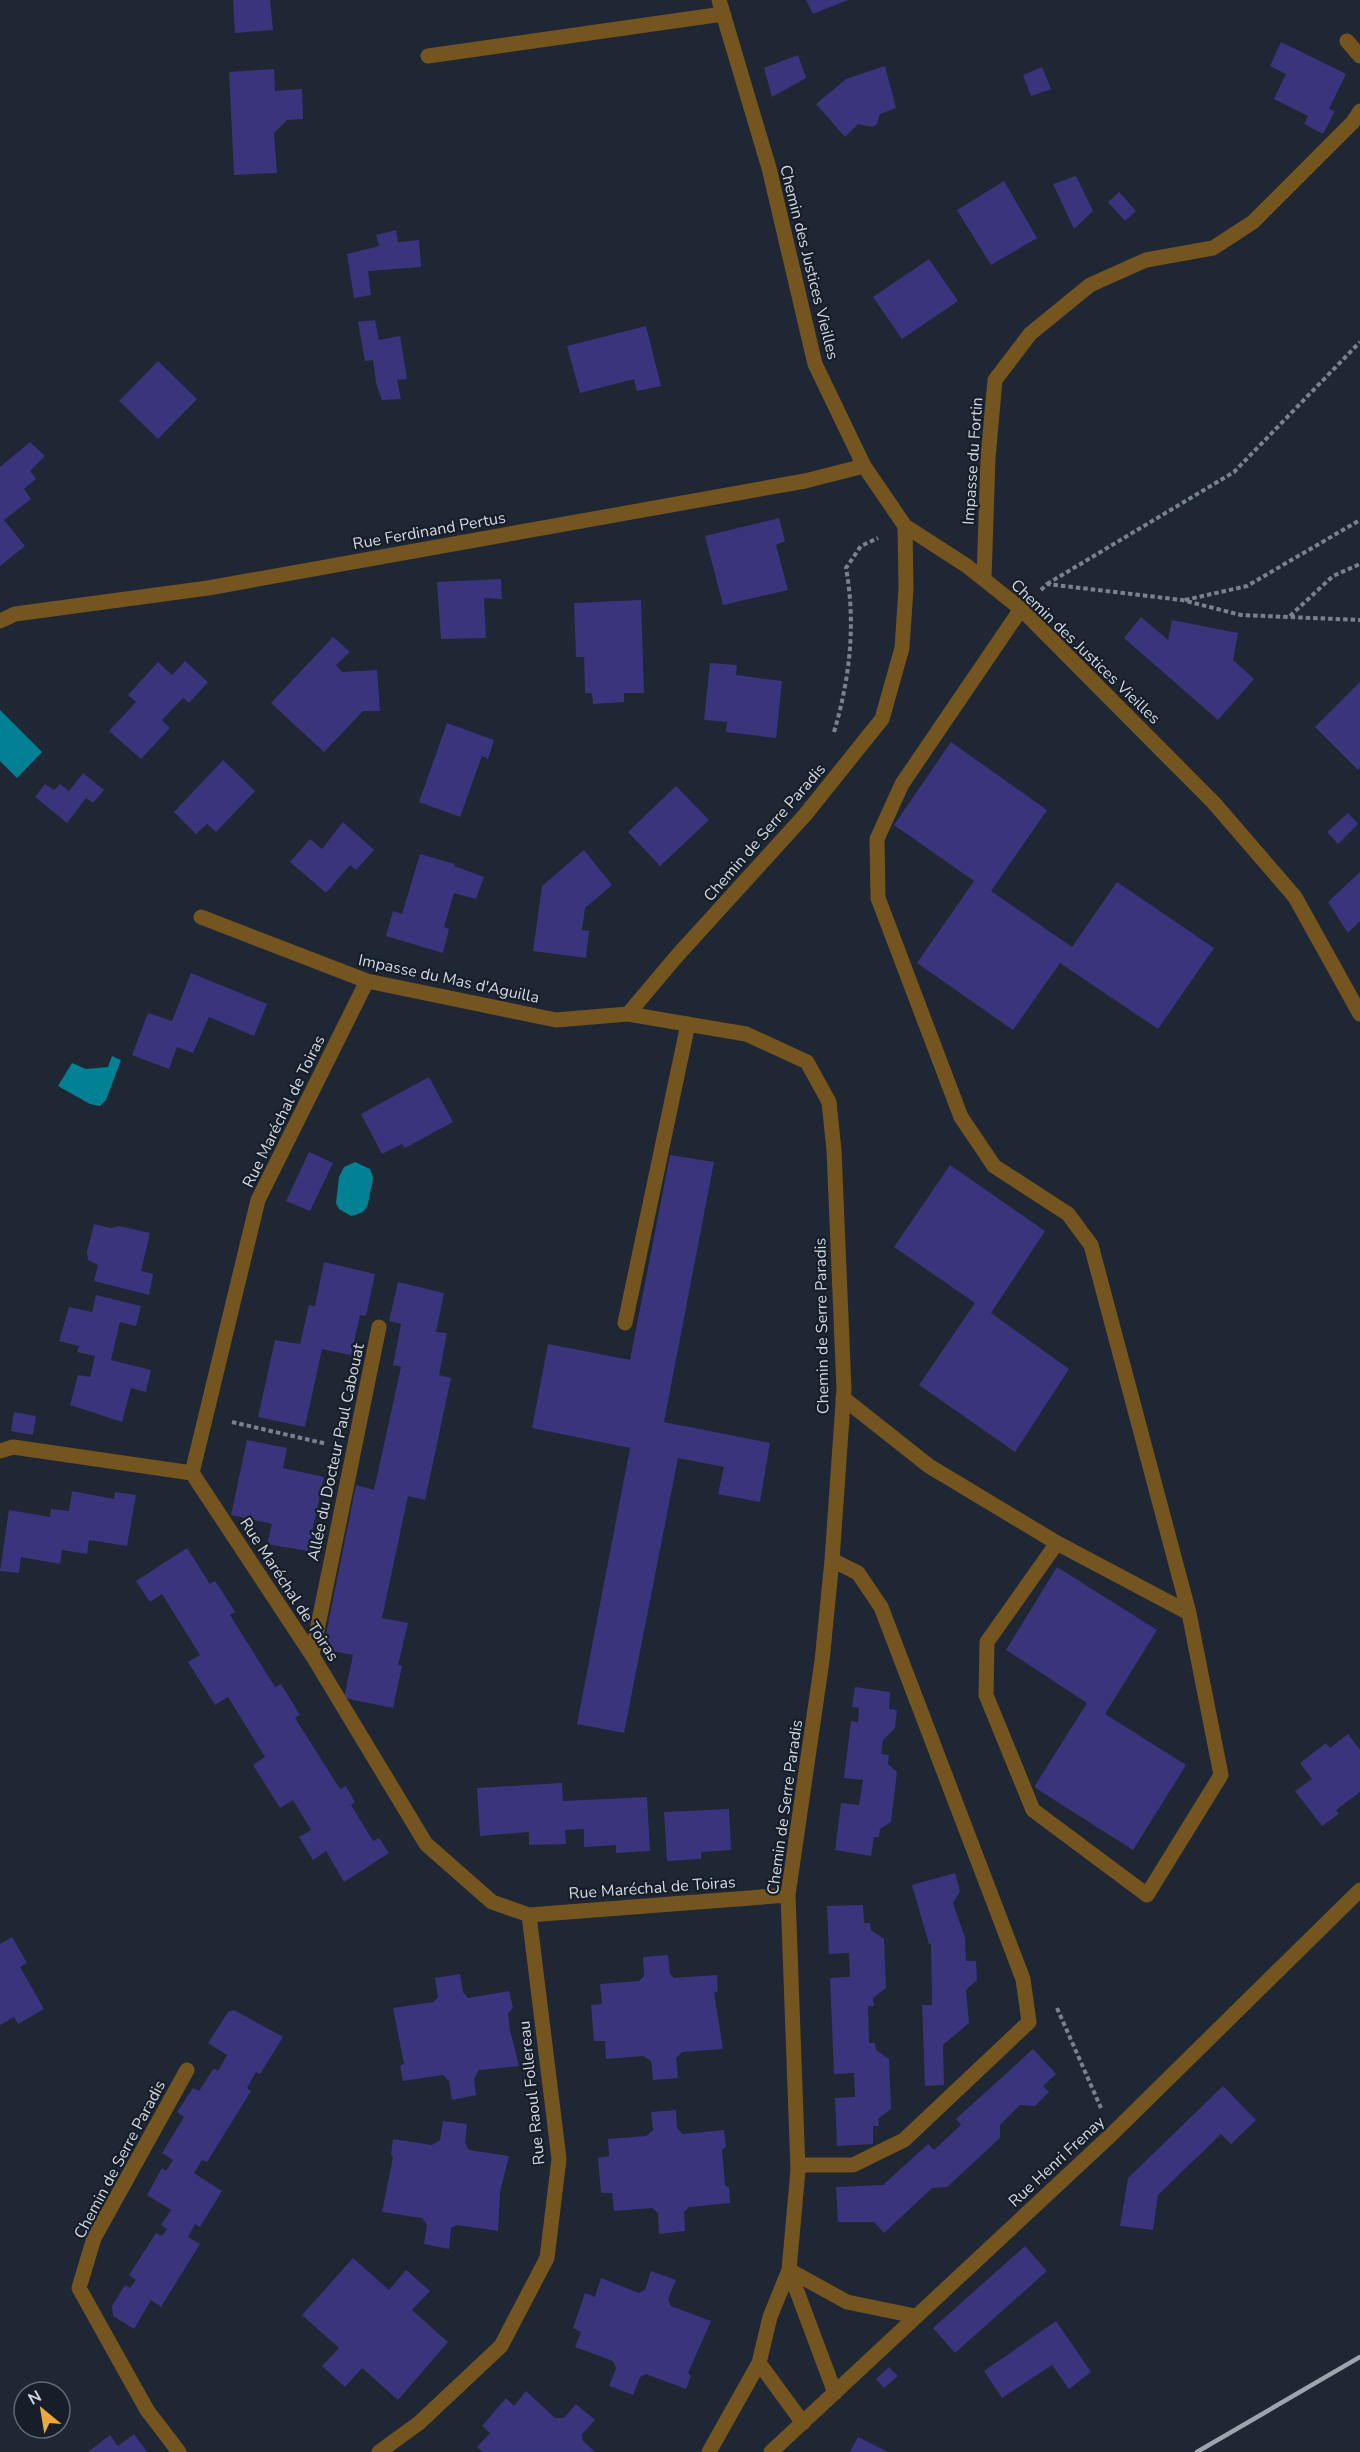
<svg xmlns="http://www.w3.org/2000/svg" width="1360" height="2452" font-family="'Nunito Sans',sans-serif">
<rect width="100%" height="100%" fill="#1e2733"/>
<path fill="#028194" d="M 0,710 L 42,752 L 17,778 L 0,761 Z
M 112,1056 L 121,1060 L 106,1100 L 100,1106 L 90,1104 L 58,1086 L 72,1063 L 86,1069 L 108,1067 Z
M 355,1162 L 370,1169 C 374,1178 373,1179 371,1188 C 367,1204 371,1212 351,1216 L 339,1209 L 336,1203 L 339,1177 L 344,1167 Z"/>
<path fill="#3a347d" d="M 233,0 L 270,0 L 273,30 L 235,33 Z
M 806,0 L 848,0 L 813,14 Z
M 1281,42 L 1346,74 L 1329,109 L 1335,111 L 1323,134 L 1304,124 L 1308,116 L 1274,99 L 1286,74 L 1270,66 Z
M 798,55 L 806,78 L 772,97 L 764,68 Z
M 885,66 L 896,108 L 880,114 L 877,124 L 872,127 L 858,124 L 845,137 L 816,104 L 846,79 Z
M 1042,67 L 1051,89 L 1031,96 L 1023,75 Z
M 274,69 L 275,91 L 302,89 L 303,119 L 287,120 L 274,133 L 277,173 L 234,175 L 229,72 Z
M 1076,176 L 1093,211 L 1074,229 L 1053,184 Z
M 1004,181 L 1037,238 L 991,265 L 957,210 Z
M 1119,192 L 1136,211 L 1125,221 L 1108,202 Z
M 396,230 L 398,242 L 419,240 L 421,267 L 368,271 L 371,295 L 354,298 L 347,254 L 379,246 L 376,235 Z
M 929,259 L 958,301 L 902,339 L 873,297 Z
M 375,320 L 379,340 L 400,336 L 407,379 L 397,380 L 401,399 L 382,400 L 376,383 L 373,360 L 365,361 L 358,322 Z
M 646,326 L 661,386 L 637,391 L 634,379 L 580,393 L 567,346 Z
M 158,361 L 197,399 L 158,439 L 119,401 Z
M 30,442 L 45,456 L 30,471 L 36,479 L 24,489 L 31,499 L 4,520 L 25,546 L 0,566 L 0,467 Z
M 779,518 L 785,541 L 776,545 L 788,590 L 723,605 L 705,536 Z
M 501,579 L 502,599 L 484,598 L 486,638 L 441,639 L 437,582 Z
M 641,600 L 644,693 L 624,693 L 624,702 L 593,704 L 592,693 L 585,693 L 584,657 L 576,657 L 574,603 Z
M 1141,617 L 1168,640 L 1172,620 L 1238,633 L 1233,660 L 1254,679 L 1218,720 L 1124,638 Z
M 333,637 L 350,652 L 336,665 L 342,672 L 377,670 L 380,711 L 363,711 L 324,752 L 271,703 Z
M 185,661 L 208,682 L 189,703 L 183,698 L 162,720 L 170,728 L 141,759 L 109,731 L 136,702 L 128,695 L 158,662 L 172,675 Z
M 710,663 L 737,665 L 736,675 L 782,681 L 776,738 L 726,732 L 727,722 L 704,720 Z
M 1360,682 L 1360,768 L 1358,770 L 1315,727 Z
M 447,723 L 494,740 L 488,759 L 482,756 L 460,817 L 419,802 Z
M 951,742 L 1047,810 L 991,891 L 1072,947 L 1117,882 L 1214,948 L 1158,1029 L 1060,963 L 1013,1030 L 917,963 L 974,881 L 894,825 Z
M 223,760 L 255,791 L 216,832 L 207,824 L 196,834 L 174,812 Z
M 83,773 L 104,790 L 93,803 L 86,798 L 67,823 L 35,797 L 45,784 L 54,790 L 60,784 L 69,791 Z
M 676,786 L 709,820 L 660,866 L 628,832 Z
M 1348,813 L 1358,824 L 1338,844 L 1327,832 Z
M 343,822 L 374,850 L 356,870 L 350,865 L 326,893 L 290,862 L 310,839 L 322,849 Z
M 584,850 L 612,885 L 585,908 L 582,930 L 589,931 L 586,958 L 533,951 L 542,886 Z
M 420,854 L 455,864 L 454,866 L 484,877 L 476,899 L 454,893 L 444,927 L 449,929 L 443,953 L 386,936 L 393,911 L 402,914 Z
M 1360,872 L 1360,921 L 1348,933 L 1328,902 Z
M 191,973 L 267,1004 L 254,1036 L 209,1017 L 193,1053 L 177,1047 L 169,1069 L 132,1055 L 148,1013 L 172,1021 Z
M 429,1077 L 453,1122 L 405,1148 L 402,1144 L 382,1154 L 361,1114 Z
M 309,1152 L 333,1163 L 310,1211 L 286,1201 Z
M 670,1155 L 714,1162 L 664,1422 L 770,1443 L 760,1502 L 718,1494 L 724,1467 L 678,1458 L 624,1733 L 577,1724 L 630,1448 L 532,1428 L 548,1344 L 630,1360 Z
M 950,1165 L 1045,1231 L 991,1313 L 1069,1369 L 1015,1452 L 919,1385 L 975,1303 L 894,1247 Z
M 94,1224 L 111,1228 L 119,1226 L 150,1233 L 141,1271 L 153,1274 L 149,1295 L 94,1281 L 98,1265 L 88,1260 L 87,1252 Z
M 324,1262 L 375,1274 L 366,1316 L 360,1315 L 351,1355 L 322,1349 L 305,1427 L 258,1417 L 275,1340 L 300,1344 L 309,1305 L 315,1306 Z
M 398,1282 L 444,1293 L 436,1332 L 447,1333 L 439,1375 L 451,1378 L 425,1500 L 408,1496 L 382,1618 L 408,1623 L 398,1665 L 402,1666 L 393,1708 L 344,1698 L 353,1655 L 323,1649 L 356,1485 L 374,1490 L 401,1367 L 393,1365 L 401,1324 L 389,1321 Z
M 96,1295 L 141,1306 L 136,1326 L 120,1322 L 111,1360 L 151,1370 L 146,1392 L 131,1388 L 122,1422 L 70,1405 L 78,1375 L 90,1377 L 95,1356 L 77,1352 L 79,1346 L 59,1341 L 69,1307 L 92,1312 Z
M 14,1412 L 36,1416 L 33,1435 L 11,1431 Z
M 247,1440 L 287,1448 L 283,1468 L 324,1477 L 308,1551 L 267,1544 L 272,1524 L 231,1515 Z
M 72,1491 L 114,1499 L 115,1492 L 136,1495 L 127,1546 L 89,1540 L 87,1554 L 62,1550 L 60,1564 L 21,1557 L 19,1573 L 0,1571 L 9,1510 L 50,1517 L 51,1509 L 69,1511 Z
M 187,1548 L 210,1584 L 215,1581 L 225,1596 L 235,1612 L 230,1615 L 275,1687 L 281,1684 L 300,1715 L 295,1718 L 340,1789 L 346,1786 L 355,1802 L 351,1805 L 373,1841 L 379,1838 L 389,1853 L 344,1882 L 326,1851 L 313,1860 L 299,1837 L 311,1830 L 293,1800 L 280,1808 L 253,1765 L 265,1757 L 228,1697 L 215,1705 L 188,1662 L 200,1655 L 162,1594 L 150,1602 L 136,1581 Z
M 1057,1567 L 1157,1630 L 1105,1714 L 1186,1765 L 1133,1850 L 1034,1787 L 1087,1703 L 1006,1650 Z
M 855,1687 L 890,1692 L 889,1709 L 897,1710 L 895,1728 L 883,1740 L 881,1754 L 889,1755 L 888,1764 L 897,1772 L 891,1822 L 880,1829 L 879,1837 L 874,1837 L 871,1856 L 835,1850 L 841,1803 L 859,1805 L 863,1780 L 844,1778 L 851,1721 L 858,1722 L 859,1708 L 852,1707 Z
M 1348,1734 L 1360,1750 L 1360,1792 L 1336,1810 L 1339,1814 L 1322,1826 L 1295,1791 L 1312,1779 L 1300,1763 L 1326,1743 L 1330,1748 Z
M 562,1783 L 563,1801 L 647,1797 L 650,1851 L 616,1853 L 616,1845 L 584,1847 L 584,1829 L 565,1830 L 566,1844 L 529,1845 L 529,1832 L 480,1836 L 477,1788 Z
M 729,1809 L 731,1850 L 701,1852 L 701,1859 L 667,1861 L 664,1812 Z
M 955,1873 L 960,1891 L 953,1903 L 965,1938 L 966,1961 L 976,1961 L 977,1980 L 966,1990 L 969,2023 L 943,2045 L 944,2085 L 925,2086 L 922,2005 L 932,2005 L 931,1944 L 929,1944 L 912,1885 Z
M 863,1905 L 864,1923 L 870,1923 L 871,1930 L 884,1939 L 886,1988 L 873,1998 L 874,2006 L 868,2006 L 869,2043 L 875,2043 L 876,2050 L 889,2059 L 891,2109 L 878,2119 L 879,2126 L 873,2126 L 873,2144 L 837,2146 L 835,2098 L 855,2097 L 854,2073 L 834,2074 L 830,1978 L 850,1977 L 849,1953 L 829,1954 L 827,1906 Z
M 12,1937 L 27,1963 L 20,1967 L 44,2009 L 18,2024 L 14,2017 L 0,2025 L 0,1944 Z
M 668,1955 L 670,1974 L 674,1978 L 717,1975 L 718,1991 L 714,1993 L 723,2049 L 682,2052 L 676,2058 L 678,2078 L 653,2080 L 651,2061 L 643,2056 L 606,2059 L 605,2041 L 594,2041 L 591,2005 L 602,2004 L 600,1984 L 639,1981 L 644,1976 L 643,1957 Z
M 460,1974 L 463,1992 L 468,1998 L 509,1991 L 513,2008 L 508,2013 L 510,2030 L 519,2066 L 479,2070 L 474,2079 L 476,2095 L 452,2100 L 449,2081 L 443,2075 L 403,2081 L 400,2066 L 404,2064 L 393,2008 L 433,2002 L 438,1997 L 435,1978 Z
M 234,2010 L 283,2037 L 260,2074 L 256,2072 L 247,2088 L 251,2091 L 207,2162 L 202,2160 L 194,2173 L 222,2191 L 200,2227 L 195,2224 L 188,2237 L 200,2244 L 161,2307 L 151,2300 L 134,2329 L 113,2316 L 112,2306 L 125,2285 L 130,2288 L 136,2280 L 129,2275 L 156,2233 L 162,2236 L 167,2229 L 161,2225 L 171,2210 L 147,2195 L 162,2168 L 166,2171 L 173,2160 L 162,2153 L 184,2117 L 177,2112 L 193,2088 L 199,2091 L 214,2068 L 218,2071 L 227,2055 L 208,2043 L 228,2012 Z
M 1033,2049 L 1056,2074 L 1043,2086 L 1049,2092 L 1035,2106 L 1020,2105 L 1000,2125 L 1000,2138 L 947,2187 L 932,2188 L 884,2233 L 874,2222 L 838,2222 L 836,2187 L 883,2185 L 928,2144 L 934,2150 L 961,2125 L 956,2119 Z
M 1223,2086 L 1256,2120 L 1231,2144 L 1221,2134 L 1158,2195 L 1153,2230 L 1120,2226 L 1128,2178 Z
M 676,2110 L 677,2128 L 683,2134 L 724,2130 L 726,2147 L 722,2150 L 725,2185 L 729,2188 L 730,2203 L 689,2207 L 684,2212 L 685,2231 L 659,2234 L 658,2213 L 652,2208 L 614,2211 L 612,2193 L 601,2193 L 598,2158 L 609,2156 L 608,2139 L 646,2136 L 653,2130 L 651,2112 Z
M 443,2121 L 467,2124 L 465,2143 L 469,2150 L 509,2156 L 500,2192 L 498,2231 L 457,2225 L 451,2228 L 449,2249 L 424,2244 L 427,2225 L 422,2218 L 382,2212 L 393,2157 L 391,2154 L 393,2139 L 432,2145 L 440,2140 Z
M 1025,2246 L 1047,2271 L 955,2353 L 933,2328 Z
M 353,2258 L 389,2290 L 406,2270 L 430,2291 L 412,2310 L 448,2342 L 398,2400 L 362,2368 L 345,2387 L 322,2366 L 339,2348 L 302,2315 Z
M 651,2271 L 676,2280 L 668,2299 L 671,2306 L 711,2321 L 688,2373 L 691,2376 L 686,2389 L 646,2374 L 640,2377 L 633,2395 L 609,2386 L 616,2368 L 613,2361 L 575,2347 L 581,2332 L 573,2328 L 585,2293 L 595,2297 L 601,2278 L 639,2293 L 645,2290 Z
M 1056,2321 L 1091,2372 L 1069,2389 L 1052,2365 L 1002,2398 L 984,2371 Z
M 889,2367 L 898,2376 L 884,2388 L 876,2379 Z
M 526,2391 L 555,2418 L 564,2418 L 576,2404 L 595,2420 L 582,2434 L 582,2440 L 595,2452 L 483,2452 L 477,2447 L 490,2433 L 482,2426 L 506,2398 L 514,2406 Z
M 134,2434 L 147,2452 L 88,2452 L 110,2435 L 118,2446 Z
M 858,2437 L 888,2452 L 850,2452 Z"/>
<g fill="none" stroke-linecap="round" stroke-linejoin="round">
<path stroke="#7a828c" stroke-width="4" stroke-dasharray="4.5 3" stroke-linecap="butt" d="M 1047,584 L 1234,472 L 1360,342
M 1041,590 L 1047,584 L 1182,600 L 1241,615 L 1360,620
M 1185,600 L 1247,586 L 1360,520
M 1290,616 L 1333,576 L 1360,564
M 834,732 C 850,678 856,624 846,568 L 861,546 L 878,538
M 232,1422 L 327,1444
M 1057,2008 L 1101,2108"/>
<path stroke="#74551f" stroke-width="15" d="M 428,56 L 723,14
M 1021,609 L 902,784 L 877,839 L 878,898 L 961,1117 L 994,1166 L 1068,1214 L 1091,1245 L 1189,1613 L 1221,1775 L 1147,1895 L 1033,1810 L 986,1695 L 987,1642 L 1057,1543
M 625,1323 L 688,1024
M 843,1398 L 929,1466 L 1057,1543 L 1189,1613
M 312,1655 L 379,1327"/>
<path stroke="#74551f" stroke-width="15" d="M 1347,41 L 1360,56
M 984,579 L 988,458 L 995,380 L 1030,334 L 1090,285 L 1146,260 L 1213,248 L 1253,222 L 1353,122 L 1360,111
M 0,621 L 15,614 L 208,588 L 805,481 L 864,466
M 201,917 L 367,981 L 556,1020 L 628,1014
M 367,981 L 258,1200 L 192,1473 L 312,1655 L 426,1844 L 492,1902 L 529,1915 L 788,1895
M 0,1451 L 13,1447 L 192,1473
M 798,2165 L 853,2165 L 904,2140 L 1029,2022 L 1023,1979 L 881,1607 L 858,1573 L 832,1560
M 789,2270 L 847,2302 L 915,2316
M 759,2363 L 803,2423
M 835,2393 L 789,2270 L 798,2170 L 788,1895 L 822,1661 L 832,1560 L 844,1389 L 834,1150 L 829,1102 L 807,1062 L 746,1034 L 628,1014 L 676,957 L 805,815 L 882,719 L 902,648 L 906,588 L 905,526
M 179,2452 L 147,2410 L 79,2288 L 94,2238 L 187,2070
M 379,2452 L 419,2423 L 501,2346 L 547,2258 L 559,2159 L 529,1915
M 709,2452 L 759,2363 L 770,2317 L 789,2270"/>
<path stroke="#74551f" stroke-width="15" d="M 719,0 L 769,168 L 815,364 L 864,466 L 905,526 L 967,566 L 1021,609 L 1214,803 L 1295,897 L 1360,1014
M 771,2452 L 1112,2134 L 1360,1890"/>
<path stroke="#9da4ad" stroke-width="4.5" d="M 1197,2452 L 1360,2357"/>
</g>
<g text-anchor="middle" stroke-width="4.5" stroke-linejoin="round" paint-order="stroke">
<g font-size="16" fill="#d3d9e1" stroke="#151e29">
<text transform="translate(810 262) rotate(76)" y="6">Chemin des Justices Vieilles</text>
<text transform="translate(972 461) rotate(-86)" y="6">Impasse du Fortin</text>
<text transform="translate(429 530) rotate(-10)" y="6">Rue Ferdinand Pertus</text>
<text transform="translate(1086 651) rotate(44)" y="6">Chemin des Justices Vieilles</text>
<text transform="translate(764 832) rotate(-49)" y="6">Chemin de Serre Paradis</text>
<text transform="translate(449 978) rotate(12)" y="6">Impasse du Mas d'Aguilla</text>
<text transform="translate(283 1111) rotate(-64)" y="6">Rue Maréchal de Toiras</text>
<text transform="translate(821 1326) rotate(-91)" y="6">Chemin de Serre Paradis</text>
<text transform="translate(335 1452) rotate(-78)" y="6">Allée du Docteur Paul Cabouat</text>
<text transform="translate(290 1589) rotate(57)" y="6">Rue Maréchal de Toiras</text>
<text transform="translate(784 1807) rotate(-82)" y="6">Chemin de Serre Paradis</text>
<text transform="translate(652 1887) rotate(-4)" y="6">Rue Maréchal de Toiras</text>
<text transform="translate(531 2093) rotate(-96)" y="6">Rue Raoul Follereau</text>
<text transform="translate(119 2159) rotate(-62)" y="6">Chemin de Serre Paradis</text>
<text transform="translate(1056 2161) rotate(-43)" y="6">Rue Henri Frenay</text>
</g>
</g>
<g transform="translate(42 2410) rotate(330)"><circle r="28" fill="#151e29" stroke="#616973" stroke-width="1.5"/>
<path d="M0-4.5L10 22L0 15L-10 22Z" fill="#eda83b"/>
<text y="-9" font-size="16" font-weight="bold" text-anchor="middle" fill="#d3d9e1">N</text>
</g>
</svg>
